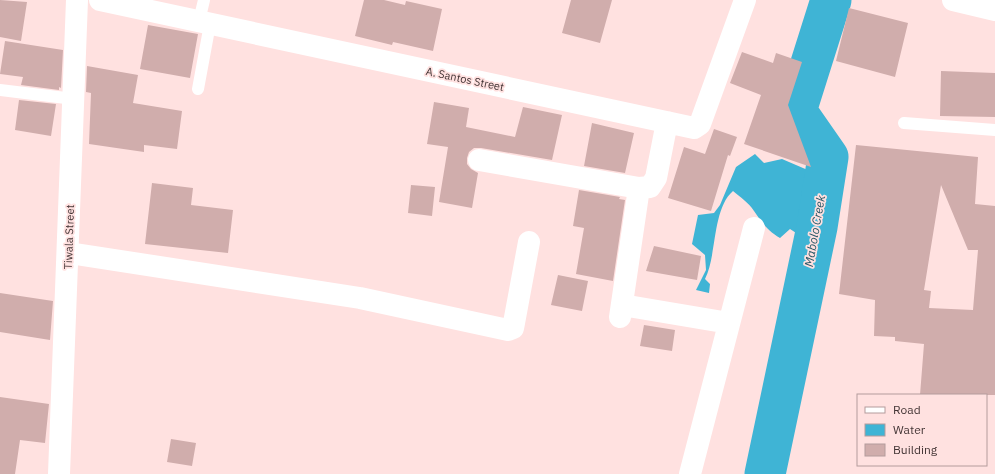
<svg xmlns="http://www.w3.org/2000/svg" width="995" height="474" font-family="'IBM Plex Sans',sans-serif">
<rect width="100%" height="100%" fill="#ffe1e0"/>
<path fill="#3fb4d5" d="M 755,154 L 764,163 L 782,159 L 810,171 L 821,160 L 835,163 L 819,248 L 790,229 L 780,238 C 767,231 762,222 754,211 C 749,203 740,197 733,191 C 712,209 717,256 705,279 L 710,284 L 709,293 L 696,290 L 706,270 L 705,255 L 692,244 L 698,215 L 714,213 L 720,205 L 736,167 Z"/>
<g fill="none" stroke-linecap="round" stroke-linejoin="round">
<path stroke="#3fb4d5" stroke-width="41" d="M 765,474 L 817,227 L 828,157 L 796,111 L 831,0"/>
</g>
<path fill="#d0adac" fill-rule="evenodd" d="M 0,0 L 27,2 L 21,41 L 0,37 Z
M 364,0 L 384,0 L 405,5 L 406,1 L 442,9 L 433,51 L 393,42 L 392,45 L 355,36 Z
M 571,0 L 612,0 L 600,43 L 562,33 Z
M 849,8 L 908,23 L 895,77 L 836,61 Z
M 148,25 L 198,34 L 190,78 L 140,69 Z
M 5,41 L 63,50 L 61,88 L 59,87 L 59,90 L 21,85 L 23,77 L 0,74 Z
M 742,52 L 773,63 L 776,53 L 802,62 L 788,105 L 811,167 L 744,144 L 761,95 L 730,83 Z
M 87,66 L 138,75 L 133,103 L 182,111 L 177,149 L 144,145 L 144,152 L 89,144 L 91,93 L 86,92 Z
M 941,71 L 995,73 L 995,117 L 940,116 Z
M 19,100 L 56,104 L 51,136 L 15,130 Z
M 434,102 L 469,108 L 466,127 L 515,137 L 523,107 L 562,115 L 552,160 L 481,148 L 474,148 L 469,152 L 467,158 L 467,164 L 471,169 L 478,173 L 472,208 L 439,202 L 448,147 L 427,144 Z
M 592,123 L 634,133 L 625,173 L 584,166 Z
M 714,129 L 737,137 L 730,156 L 728,155 L 711,211 L 668,198 L 684,147 L 705,154 Z
M 856,145 L 978,157 L 975,204 L 995,206 L 995,395 L 920,395 L 924,344 L 895,341 L 895,337 L 874,336 L 875,300 L 839,294 ZM 941,185 L 968,250 L 978,250 L 973,310 L 929,308 L 931,291 L 924,290 Z
M 152,183 L 193,188 L 191,205 L 233,210 L 228,253 L 145,244 Z
M 411,185 L 435,187 L 432,216 L 408,213 Z
M 579,190 L 620,197 L 619,199 L 625,200 L 613,281 L 576,274 L 584,228 L 573,226 Z
M 654,246 L 701,256 L 697,280 L 646,271 Z
M 558,275 L 588,281 L 582,311 L 551,305 Z
M 0,293 L 53,301 L 50,340 L 0,332 Z
M 644,325 L 675,330 L 672,351 L 640,346 Z
M 0,397 L 49,404 L 45,443 L 20,440 L 15,474 L 0,474 Z
M 171,439 L 196,443 L 192,466 L 167,462 Z"/>
<g fill="none" stroke-linecap="round" stroke-linejoin="round">
<path stroke="#fff" stroke-width="12" d="M 199,21 L 204,0
M 198,89 L 210,24
M 0,90 L 74,99
M 904,123 L 995,130"/>
<path stroke="#fff" stroke-width="22" d="M 100,0 L 694,128 L 700,124 L 745,0
M 479,160 L 639,188 L 650,187 L 656,178 L 667,122
M 69,253 L 360,298 L 508,330 L 513,328 L 514,323 L 529,242
M 622,305 L 729,323
M 620,317 L 639,188
M 690,474 L 754,228"/>
<path stroke="#fff" stroke-width="22" d="M 953,0 L 995,10
M 59,474 L 77,0"/>
</g>
<g text-anchor="middle" stroke-width="3.5" stroke-linejoin="round" paint-order="stroke">
<g font-size="11" fill="#433535" stroke="#ffe1e0">
<text transform="translate(465 79) rotate(12)" y="4">A. Santos Street</text>
<text transform="translate(69 237) rotate(-88)" y="4">Tiwala Street</text>
</g>
<g font-size="12" font-style="italic" fill="#285766" stroke="#ffe1e0">
<text transform="translate(815 231) rotate(-80)" y="4">Mabolo Creek</text>
</g>
</g>
<rect x="857" y="394" width="130" height="72" fill="#ffe1e0" stroke="#b49c9c"/>
<rect x="865" y="407" width="20" height="6" fill="#ffffff" stroke="#b49c9c"/>
<text x="893" y="414" font-size="12" fill="#433535">Road</text>
<rect x="865" y="424" width="20" height="12" fill="#3fb4d5" stroke="#b49c9c"/>
<text x="893" y="434" font-size="12" fill="#433535">Water</text>
<rect x="865" y="444" width="20" height="12" fill="#d0adac" stroke="#b49c9c"/>
<text x="893" y="454" font-size="12" fill="#433535">Building</text>
</svg>
